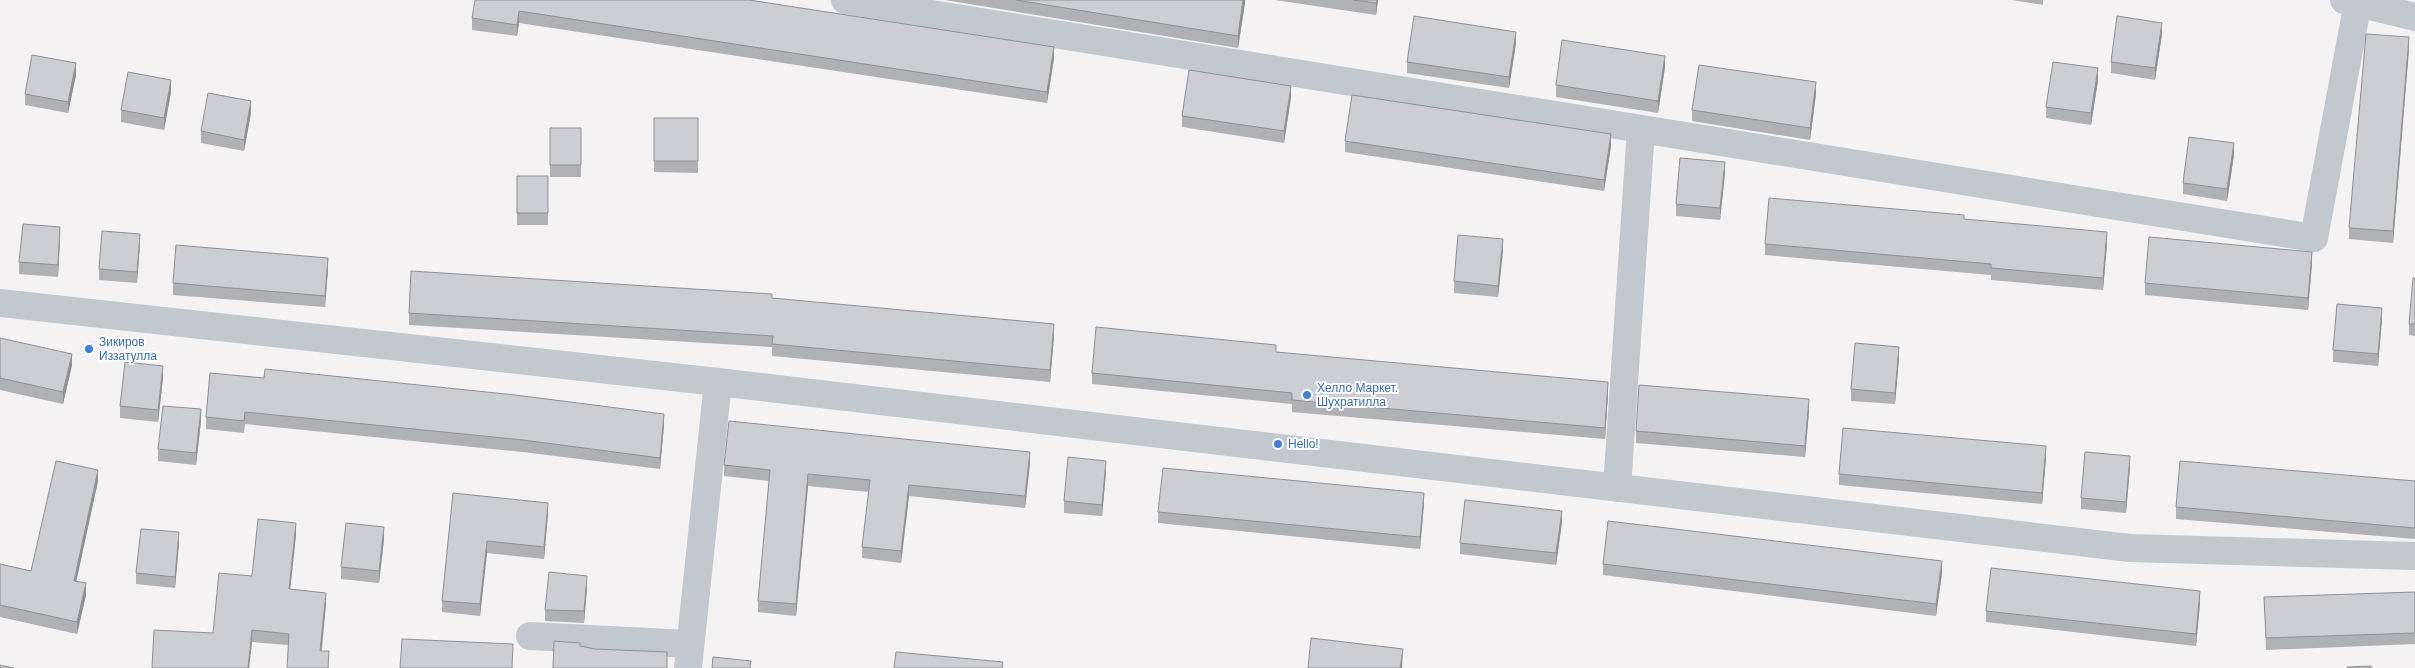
<svg xmlns="http://www.w3.org/2000/svg" width="2415" height="668" font-family="Arial,sans-serif">
<rect width="100%" height="100%" fill="#f4f2f2"/>
<g fill="none" stroke-linecap="round" stroke-linejoin="round">
<path stroke="#c1c9cf" stroke-width="28" d="M 845,0 L 2314,238 L 2358,2
M 2344,0 L 2415,17
M 0,303 L 718,382 L 2130,548 L 2415,556
M 1617,488 L 1641,129
M 530,636 L 690,644
M 688,668 L 718,382"/>
</g>
<path fill="#afb1b5" d="M 475,0 L 1054,58 L 1047,103 L 519,23 L 517,36 L 472,30 L 472,18 Z
M 945,0 L 1245,0 L 1245,3 L 1238,48 Z
M 1275,0 L 1378,0 L 1376,15 Z
M 2012,0 L 2043,0 L 2043,5 Z
M 2162,34 L 2155,80 L 2111,73 L 2111,62 Z
M 1516,43 L 1509,88 L 1407,73 L 1407,62 Z
M 2409,49 L 2393,243 L 2349,239 L 2349,228 Z
M 1665,67 L 1658,113 L 1556,97 L 1556,85 Z
M 76,75 L 68,113 L 25,105 L 25,94 Z
M 2098,80 L 2091,125 L 2046,118 L 2046,107 Z
M 171,92 L 164,130 L 121,122 L 121,110 Z
M 1816,94 L 1810,140 L 1692,121 L 1692,110 Z
M 1291,97 L 1284,143 L 1182,127 L 1182,116 Z
M 251,113 L 244,151 L 201,143 L 201,131 Z
M 654,118 L 698,118 L 698,173 L 654,172 Z
M 550,128 L 581,128 L 581,177 L 550,177 Z
M 1345,141 L 1611,146 L 1604,191 L 1345,152 Z
M 2234,155 L 2227,201 L 2183,194 L 2183,183 Z
M 1725,173 L 1720,220 L 1676,216 L 1676,204 Z
M 517,176 L 548,176 L 548,225 L 517,225 Z
M 1964,219 L 2107,244 L 2103,290 L 1991,280 L 1991,275 L 1765,255 L 1765,244 Z
M 60,239 L 58,277 L 19,274 L 19,262 Z
M 140,245 L 137,283 L 99,280 L 99,269 Z
M 1503,251 L 1498,297 L 1454,293 L 1454,281 Z
M 2312,263 L 2308,310 L 2145,295 L 2145,283 Z
M 328,269 L 325,307 L 173,295 L 173,283 Z
M 2415,278 L 2415,336 L 2409,335 L 2409,324 Z
M 772,298 L 1054,336 L 1050,382 L 772,356 L 772,347 L 409,325 L 409,313 Z
M 2382,319 L 2378,366 L 2333,362 L 2333,350 Z
M 0,338 L 72,365 L 63,404 L 0,390 Z
M 1276,352 L 1608,394 L 1605,439 L 1292,412 L 1292,404 L 1092,384 L 1092,373 Z
M 1899,358 L 1895,404 L 1851,401 L 1851,389 Z
M 210,373 L 664,425 L 660,469 L 523,452 L 245,424 L 244,433 L 206,429 L 206,417 Z
M 163,378 L 158,422 L 120,418 L 120,406 Z
M 1809,411 L 1805,457 L 1636,443 L 1636,431 Z
M 201,421 L 196,465 L 158,461 L 158,449 Z
M 2046,458 L 2042,504 L 1839,485 L 1839,474 Z
M 1030,463 L 1025,508 L 909,496 L 901,563 L 862,558 L 862,547 L 869,492 L 808,486 L 796,616 L 758,612 L 758,601 L 769,481 L 724,476 L 724,465 Z
M 2130,467 L 2126,513 L 2081,509 L 2081,498 Z
M 1106,472 L 1102,516 L 1064,513 L 1064,501 Z
M 98,481 L 76,581 L 86,595 L 77,634 L 0,617 L 0,564 L 31,571 Z
M 2415,481 L 2415,539 L 2176,519 L 2176,507 Z
M 453,493 L 548,514 L 544,559 L 487,553 L 480,616 L 442,612 L 442,601 Z
M 1424,504 L 1420,549 L 1158,523 L 1158,512 Z
M 1562,522 L 1556,565 L 1460,554 L 1460,543 Z
M 296,535 L 290,589 L 326,604 L 322,651 L 329,668 L 288,645 L 252,642 L 249,668 L 152,668 L 213,633 L 252,576 Z
M 384,539 L 379,583 L 341,579 L 341,567 Z
M 179,544 L 175,588 L 136,584 L 136,573 Z
M 1603,564 L 1942,573 L 1936,616 L 1603,575 Z
M 587,588 L 584,623 L 545,621 L 545,610 Z
M 2415,592 L 2415,644 L 2266,650 L 2264,597 Z
M 2200,603 L 2196,646 L 1986,622 L 1986,611 Z"/>
<path fill="#8f9094" d="M 1243,0 L 1245,0 L 1245,3 L 1238,48 L 1238,36 Z
M 1377,0 L 1378,0 L 1376,15 L 1376,3 Z
M 519,11 L 519,23 L 517,36 L 517,25 Z
M 2162,23 L 2162,34 L 2155,80 L 2155,68 Z
M 1516,32 L 1516,43 L 1509,88 L 1509,77 Z
M 2409,37 L 2409,49 L 2393,243 L 2393,231 Z
M 1054,47 L 1054,58 L 1047,103 L 1047,92 Z
M 1665,56 L 1665,67 L 1658,113 L 1658,101 Z
M 76,63 L 76,75 L 68,113 L 68,102 Z
M 2098,68 L 2098,80 L 2091,125 L 2091,113 Z
M 171,80 L 171,92 L 164,130 L 164,118 Z
M 1816,82 L 1816,94 L 1810,140 L 1810,128 Z
M 1291,86 L 1291,97 L 1284,143 L 1284,131 Z
M 251,101 L 251,113 L 244,151 L 244,140 Z
M 1611,134 L 1611,146 L 1604,191 L 1604,180 Z
M 2234,143 L 2234,155 L 2227,201 L 2227,189 Z
M 1725,162 L 1725,173 L 1720,220 L 1720,208 Z
M 60,227 L 60,239 L 58,277 L 58,265 Z
M 2107,232 L 2107,244 L 2103,290 L 2103,278 Z
M 140,234 L 140,245 L 137,283 L 137,272 Z
M 1503,239 L 1503,251 L 1498,297 L 1498,286 Z
M 2312,252 L 2312,263 L 2308,310 L 2308,298 Z
M 328,258 L 328,269 L 325,307 L 325,296 Z
M 2382,308 L 2382,319 L 2378,366 L 2378,354 Z
M 1054,324 L 1054,336 L 1050,382 L 1050,370 Z
M 1899,347 L 1899,358 L 1895,404 L 1895,393 Z
M 72,354 L 72,365 L 63,404 L 63,392 Z
M 163,366 L 163,378 L 158,422 L 158,410 Z
M 1608,382 L 1608,394 L 1605,439 L 1605,428 Z
M 1809,399 L 1809,411 L 1805,457 L 1805,446 Z
M 201,409 L 201,421 L 196,465 L 196,453 Z
M 664,414 L 664,425 L 660,469 L 660,458 Z
M 2046,446 L 2046,458 L 2042,504 L 2042,493 Z
M 1030,452 L 1030,463 L 1025,508 L 1025,496 Z
M 2130,456 L 2130,467 L 2126,513 L 2126,502 Z
M 1106,461 L 1106,472 L 1102,516 L 1102,505 Z
M 98,470 L 98,481 L 74,592 L 74,581 Z
M 808,474 L 808,486 L 796,616 L 796,604 Z
M 909,485 L 909,496 L 901,563 L 901,551 Z
M 1424,493 L 1424,504 L 1420,549 L 1420,537 Z
M 548,503 L 548,514 L 544,559 L 544,547 Z
M 1562,511 L 1562,522 L 1556,565 L 1556,553 Z
M 296,523 L 296,535 L 289,601 L 289,589 Z
M 384,527 L 384,539 L 379,583 L 379,571 Z
M 179,532 L 179,544 L 175,588 L 175,577 Z
M 487,541 L 487,553 L 480,616 L 480,604 Z
M 1942,561 L 1942,573 L 1936,616 L 1936,604 Z
M 587,576 L 587,588 L 584,623 L 584,611 Z
M 86,583 L 86,595 L 77,634 L 77,622 Z
M 2200,591 L 2200,603 L 2196,646 L 2196,634 Z
M 326,593 L 326,604 L 320,662 L 320,651 Z
M 252,630 L 252,642 L 249,668 L 248,668 Z
M 1403,649 L 1402,668 L 1400,668 Z"/>
<path fill="#ccced3" stroke="#8f9094" d="M 475,0 L 749,0 L 1054,47 L 1047,92 L 519,11 L 517,25 L 472,18 Z
M 1016,0 L 1243,0 L 1238,36 Z
M 1353,0 L 1377,0 L 1376,3 Z
M 1414,16 L 1516,32 L 1509,77 L 1407,62 Z
M 2117,16 L 2162,23 L 2155,68 L 2111,62 Z
M 2366,34 L 2409,37 L 2393,231 L 2349,228 Z
M 1562,40 L 1665,56 L 1658,101 L 1556,85 Z
M 32,55 L 76,63 L 68,102 L 25,94 Z
M 2053,62 L 2098,68 L 2091,113 L 2046,107 Z
M 1699,65 L 1816,82 L 1810,128 L 1692,110 Z
M 1189,70 L 1291,86 L 1284,131 L 1182,116 Z
M 128,72 L 171,80 L 164,118 L 121,110 Z
M 208,93 L 251,101 L 244,140 L 201,131 Z
M 1352,95 L 1611,134 L 1604,180 L 1345,141 Z
M 654,118 L 698,118 L 698,161 L 654,161 Z
M 550,128 L 581,128 L 581,165 L 550,165 Z
M 2189,137 L 2234,143 L 2227,189 L 2183,183 Z
M 1680,158 L 1725,162 L 1720,208 L 1676,204 Z
M 517,176 L 548,176 L 548,213 L 517,213 Z
M 1769,198 L 1964,215 L 1964,219 L 2107,232 L 2103,278 L 1991,268 L 1991,264 L 1765,244 Z
M 23,224 L 60,227 L 58,265 L 19,262 Z
M 102,231 L 140,234 L 137,272 L 99,269 Z
M 1458,235 L 1503,239 L 1498,286 L 1454,281 Z
M 2149,237 L 2312,252 L 2308,298 L 2145,283 Z
M 176,245 L 328,258 L 325,296 L 173,283 Z
M 411,271 L 772,294 L 772,298 L 1054,324 L 1050,370 L 772,344 L 773,336 L 409,313 Z
M 2413,278 L 2415,278 L 2415,324 L 2409,324 Z
M 2337,304 L 2382,308 L 2378,354 L 2333,350 Z
M 1096,327 L 1276,345 L 1276,352 L 1608,382 L 1605,428 L 1292,400 L 1292,393 L 1092,373 Z
M 0,338 L 72,354 L 63,392 L 0,378 Z
M 1855,343 L 1899,347 L 1895,393 L 1851,389 Z
M 125,362 L 163,366 L 158,410 L 120,406 Z
M 265,369 L 515,395 L 664,414 L 660,458 L 523,440 L 245,412 L 244,421 L 206,417 L 210,373 L 264,378 Z
M 1639,385 L 1809,399 L 1805,446 L 1636,431 Z
M 163,406 L 201,409 L 196,453 L 158,449 Z
M 729,421 L 1030,452 L 1025,496 L 909,485 L 901,551 L 862,547 L 870,480 L 808,474 L 796,604 L 758,601 L 770,470 L 724,465 Z
M 1843,428 L 2046,446 L 2042,493 L 1839,474 Z
M 2085,452 L 2130,456 L 2126,502 L 2081,498 Z
M 1068,457 L 1106,461 L 1102,505 L 1064,501 Z
M 56,461 L 98,470 L 74,581 L 86,583 L 77,622 L 0,605 L 0,564 L 31,571 Z
M 2180,461 L 2415,481 L 2415,528 L 2176,507 Z
M 1163,468 L 1424,493 L 1420,537 L 1158,512 Z
M 453,493 L 548,503 L 544,547 L 487,541 L 480,604 L 442,601 Z
M 1465,500 L 1562,511 L 1556,553 L 1460,543 Z
M 258,519 L 296,523 L 289,589 L 326,593 L 320,651 L 329,651 L 328,668 L 287,668 L 289,634 L 252,630 L 248,668 L 152,668 L 154,630 L 213,633 L 219,573 L 252,576 Z
M 1608,521 L 1942,561 L 1936,604 L 1603,564 Z
M 346,523 L 384,527 L 379,571 L 341,567 Z
M 141,529 L 179,532 L 175,577 L 136,573 Z
M 1991,568 L 2200,591 L 2196,634 L 1986,611 Z
M 549,572 L 587,576 L 584,611 L 545,610 Z
M 2415,592 L 2415,633 L 2266,638 L 2264,597 Z
M 1311,638 L 1403,649 L 1400,668 L 1308,668 Z
M 402,639 L 513,644 L 512,668 L 400,668 Z
M 554,641 L 580,643 L 580,646 L 595,649 L 667,652 L 667,668 L 553,668 Z
M 896,652 L 1003,662 L 1002,668 L 894,668 Z
M 713,657 L 751,661 L 750,668 L 712,668 Z
M 0,665 L 14,668 L 0,668 Z
M 2371,666 L 2372,668 L 2347,668 L 2347,667 Z"/>
<g fill="#3f7fe0" stroke="#fff" stroke-width="2">
<circle cx="89" cy="349" r="5"/>
<circle cx="1307" cy="395" r="5"/>
<circle cx="1278" cy="444" r="5"/>
</g>
<g text-anchor="middle" stroke-width="4" stroke-linejoin="round" paint-order="stroke">
<g font-size="12" fill="#366cbe" stroke="#fff" text-anchor="start">
<text x="99" y="346">Зикиров<tspan x="99" dy="14">Иззатулла</tspan></text>
<text x="1317" y="392">Хелло Маркет.<tspan x="1317" dy="14">Шухратилла</tspan></text>
<text x="1288" y="448">Hello!</text>
</g>
</g>
</svg>
